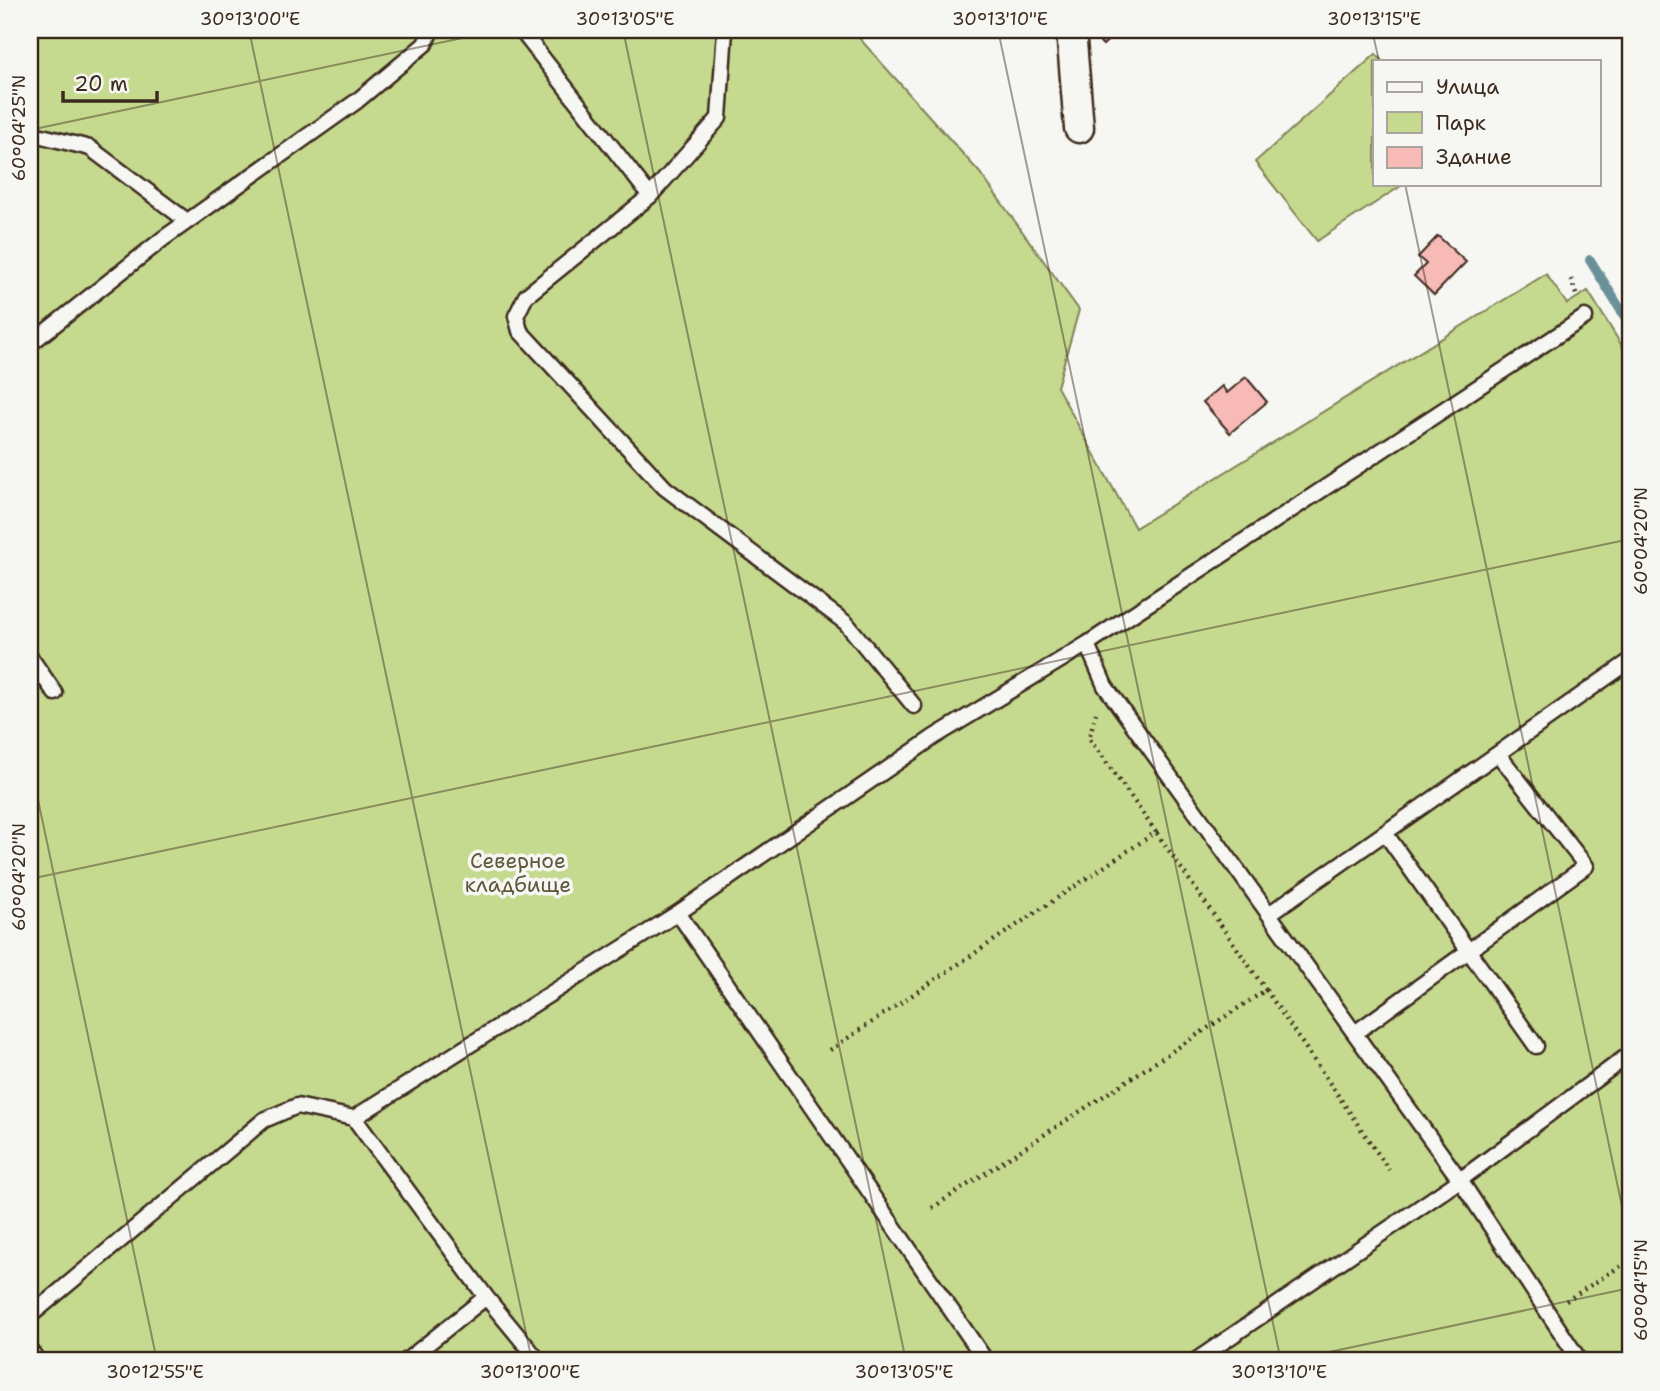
<svg xmlns="http://www.w3.org/2000/svg" width="1660" height="1391" font-family="'Shantell Sans',sans-serif">
<rect width="100%" height="100%" fill="#f6f6f2"/>
<filter id="ink" filterUnits="userSpaceOnUse"><feTurbulence type="fractalNoise" baseFrequency=".0143" numOctaves="2"/><feDisplacementMap in="SourceGraphic" scale="14" xChannelSelector="R" yChannelSelector="G"/><feConvolveMatrix kernelMatrix="1 2 1 2 8 2 1 2 1" color-interpolation-filters="sRGB"/></filter>
<g filter="url(#ink)">
<path fill="#c6da8f" stroke="#808256" stroke-width="2" d="M 30,30 L 852,30 L 980,173 L 1079,310 L 1057,387 L 1135,528 L 1546,274 L 1567,304 L 1588,291 L 1630,359 L 1630,1361 L 30,1361 Z
M 1376,54 L 1382,61 L 1375,61 L 1375,184 L 1404,184 L 1317,241 L 1255,162 Z"/>
<g fill="none" stroke-linecap="round" stroke-linejoin="round">
<path stroke="#6b919a" stroke-width="10" d="M 1590,260 L 1630,325"/>
</g>
<path fill="#f7bab7" stroke="#3b2a1e" stroke-width="2" d="M 1088,30 L 1119,30 L 1103,45 Z
M 1438,236 L 1466,262 L 1434,295 L 1414,276 L 1426,264 L 1418,257 Z
M 1246,377 L 1267,402 L 1230,433 L 1203,402 L 1222,386 L 1227,393 Z"/>
<g fill="none" stroke-linecap="round" stroke-linejoin="round">
<g stroke="#3b2a1e" stroke-width="19">
<path id="service" d="M 521,30 L 650,196
M 725,30 L 719,118 L 650,196 L 526,296 L 516,316 L 520,331 L 665,488 L 846,623 L 914,706
M 30,133 L 90,148 L 187,221
M 30,344 L 164,238 L 357,101 L 425,44 L 431,30
M 1087,644 L 1105,686 L 1460,1180 L 1580,1361
M 30,657 L 55,693
M 1385,833 L 1536,1046
M 678,913 L 986,1361
M 1269,914 L 1630,661
M 1355,1033 L 1586,866 L 1498,754
M 354,1118 L 678,913 L 934,737 L 1087,644 L 1585,317
M 30,1316 L 264,1120 L 297,1106 L 354,1118 L 486,1297 L 539,1361
M 30,1350 L 38,1361
M 406,1361 L 486,1297
M 1195,1361 L 1460,1180 L 1630,1054"/>
</g>
<g stroke="#3b2a1e" stroke-width="33">
<path id="minor" d="M 1071,30 L 1079,128"/>
</g>
<path stroke="#3b2a1e" stroke-width="4.5" stroke-dasharray="2 5" stroke-linecap="butt" d="M 1571,279 L 1577,297
M 1266,990 L 1389,1170
M 830,1050 L 1156,832 L 1089,738 L 1096,713
M 932,1208 L 1266,990 L 1156,832
M 1566,1301 L 1630,1260"/>
<use href="#service" stroke="#f6f6f2" stroke-width="14"/>
<use href="#minor" stroke="#f6f6f2" stroke-width="28"/>
</g>
</g>
<path fill="none" stroke="#3b2a1e" stroke-width="2" stroke-opacity="0.45" d="M 249,30 L 532,1361M 623,30 L 906,1361M 998,30 L 1281,1361M 1372,30 L 1379,61M 30,130 L 500,30M 1405,184 L 1630,1244M 30,762 L 157,1361M 30,879 L 1630,539M 1287,1361 L 1630,1288"/>
<g text-anchor="middle" stroke-width="7" stroke-linejoin="round" paint-order="stroke">
<g font-size="21" fill="#5e563a" stroke="#f6f6f2">
<text x="518" y="868">Северное<tspan x="518" dy="24">кладбище</tspan></text>
</g>
</g>
<rect width="1660" height="1391" fill="none" stroke="#f6f6f2" stroke-width="77"/>
<rect x="1373" y="60" width="228" height="126" fill="#f6f6f2" stroke="#aba49d" stroke-width="2"/>
<rect x="1387" y="82" width="35" height="10" fill="#f6f6f2" stroke="#aba49d" stroke-width="2"/>
<text x="1436" y="94" font-size="21" fill="#3b2a1e">Улица</text>
<rect x="1387" y="112" width="35" height="21" fill="#c6da8f" stroke="#aba49d" stroke-width="2"/>
<text x="1436" y="130" font-size="21" fill="#3b2a1e">Парк</text>
<rect x="1387" y="147" width="35" height="21" fill="#f7bab7" stroke="#aba49d" stroke-width="2"/>
<text x="1436" y="164" font-size="21" fill="#3b2a1e">Здание</text>
<path d="M63 91v10h94v-10" fill="none" stroke="#3b2a1e" stroke-width="3.5"/>
<text x="74" y="91" font-size="21" fill="#3b2a1e" stroke="#f6f6f2" stroke-width="5" paint-order="stroke">20 m</text>
<rect x="38" y="38" width="1584" height="1314" fill="none" stroke="#3b2a1e" stroke-width="2.5"/>
<g font-size="18" text-anchor="middle" fill="#3b2a1e">
<text x="250" y="25">30°13'00"E</text>
<text x="625" y="25">30°13'05"E</text>
<text x="1000" y="25">30°13'10"E</text>
<text x="1374" y="25">30°13'15"E</text>
<text transform="translate(19 128) rotate(-90)" y="6">60°04'25"N</text>
<text transform="translate(1641 541) rotate(-90)" y="6">60°04'20"N</text>
<text transform="translate(19 877) rotate(-90)" y="6">60°04'20"N</text>
<text transform="translate(1641 1290) rotate(-90)" y="6">60°04'15"N</text>
<text x="155" y="1378">30°12'55"E</text>
<text x="530" y="1378">30°13'00"E</text>
<text x="904" y="1378">30°13'05"E</text>
<text x="1279" y="1378">30°13'10"E</text>
</g>
</svg>
